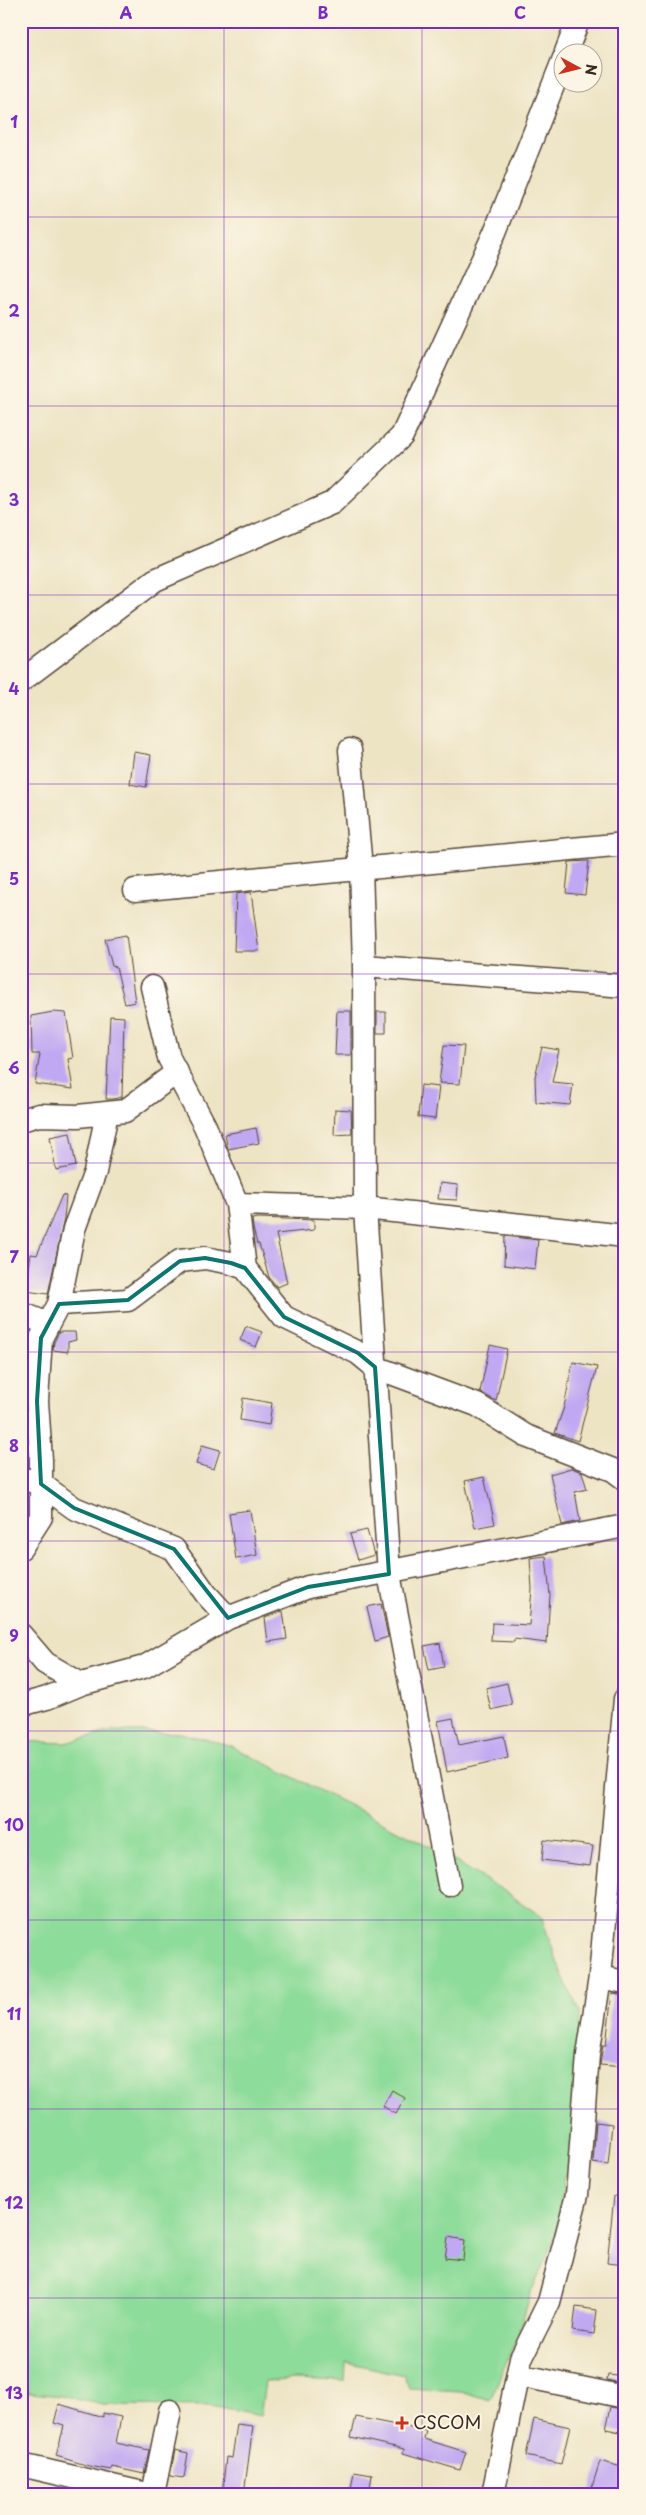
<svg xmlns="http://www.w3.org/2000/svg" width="646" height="2515" font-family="'Playpen Sans',sans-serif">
<rect width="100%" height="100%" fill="#fcf5e5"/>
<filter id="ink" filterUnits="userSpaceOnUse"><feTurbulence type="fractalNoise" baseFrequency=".02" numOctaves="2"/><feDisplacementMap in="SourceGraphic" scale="10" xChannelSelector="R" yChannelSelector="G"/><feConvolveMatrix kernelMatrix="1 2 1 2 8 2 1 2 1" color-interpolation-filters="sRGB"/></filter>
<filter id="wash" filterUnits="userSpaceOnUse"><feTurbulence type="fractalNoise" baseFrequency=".0096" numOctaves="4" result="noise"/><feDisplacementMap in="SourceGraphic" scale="20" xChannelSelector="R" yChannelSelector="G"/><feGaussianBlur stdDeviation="1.12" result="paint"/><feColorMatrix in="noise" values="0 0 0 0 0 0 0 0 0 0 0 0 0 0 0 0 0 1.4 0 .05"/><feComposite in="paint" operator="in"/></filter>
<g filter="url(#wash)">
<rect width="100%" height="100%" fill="#ede4c4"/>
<path fill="#8edc9a" stroke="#64835c" d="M 112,1731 L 180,1733 L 229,1745 L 432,1847 L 504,1891 L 541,1916 L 561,1972 L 580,2013 L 574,2143 L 564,2181 L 556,2235 L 531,2293 L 518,2335 L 490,2400 L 460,2391 L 409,2388 L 404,2375 L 346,2362 L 345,2381 L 294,2379 L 265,2382 L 260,2416 L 211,2406 L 103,2405 L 62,2396 L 21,2392 L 21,1741 L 65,1743 Z"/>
<g id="blocks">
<path fill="#c0a8f2" d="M 134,752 L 151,755 L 146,787 L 130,784 Z
M 589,861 L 585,895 L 566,893 L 569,862 Z
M 251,892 L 259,951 L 234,951 L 236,894 Z
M 126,935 L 135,1002 L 125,1004 L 116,967 L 112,966 L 105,939 Z
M 337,1011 L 351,1011 L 351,1055 L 335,1055 Z
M 53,1012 L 66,1013 L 73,1058 L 68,1059 L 73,1089 L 35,1084 L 40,1054 L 32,1054 L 31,1016 Z
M 377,1012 L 386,1012 L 386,1033 L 377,1033 Z
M 110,1016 L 124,1017 L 122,1097 L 113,1099 L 106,1099 Z
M 444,1045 L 464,1046 L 460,1084 L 439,1083 Z
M 542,1047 L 559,1050 L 552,1082 L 573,1084 L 570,1105 L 536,1102 L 535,1077 Z
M 421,1085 L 439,1087 L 435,1119 L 418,1117 Z
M 335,1109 L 351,1110 L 352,1134 L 334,1135 Z
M 256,1128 L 259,1143 L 228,1149 L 225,1134 Z
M 70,1133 L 76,1166 L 56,1170 L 50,1137 Z
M 440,1183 L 458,1185 L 457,1200 L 438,1199 Z
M 62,1195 L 66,1196 L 64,1219 L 48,1294 L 26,1291 L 31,1254 L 37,1255 Z
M 258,1218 L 314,1220 L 314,1230 L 276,1234 L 287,1283 L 277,1287 L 269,1277 L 259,1244 L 257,1244 L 253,1228 L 252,1219 Z
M 505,1236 L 538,1240 L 535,1269 L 504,1265 Z
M 246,1326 L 262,1332 L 256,1347 L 240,1340 Z
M 59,1332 L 75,1332 L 76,1340 L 68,1342 L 68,1352 L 53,1350 L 54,1342 Z
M 21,1333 L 29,1333 L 27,1350 L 24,1350 Z
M 490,1345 L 507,1349 L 496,1401 L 480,1392 Z
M 573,1362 L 597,1367 L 578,1441 L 555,1433 L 564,1407 Z
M 243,1398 L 272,1403 L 269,1425 L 240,1420 Z
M 202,1445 L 220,1450 L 214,1469 L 196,1464 Z
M 571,1468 L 582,1472 L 587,1489 L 575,1492 L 580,1521 L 562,1525 L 550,1474 Z
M 484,1477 L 495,1524 L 475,1528 L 465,1481 Z
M 250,1510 L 257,1555 L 236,1559 L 229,1513 Z
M 367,1530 L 374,1555 L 358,1560 L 350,1534 Z
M 546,1556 L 550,1595 L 547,1643 L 514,1639 L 514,1642 L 491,1641 L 492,1623 L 529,1625 L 532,1589 L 530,1558 Z
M 381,1604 L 388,1637 L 375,1641 L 367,1607 Z
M 283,1611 L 287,1639 L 268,1642 L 265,1618 Z
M 440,1643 L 444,1667 L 429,1670 L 424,1646 Z
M 507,1683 L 512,1705 L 491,1710 L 486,1688 Z
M 453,1718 L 459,1745 L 504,1736 L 508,1758 L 447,1772 L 438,1721 Z
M 544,1840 L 593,1846 L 590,1866 L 542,1860 Z
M 612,1993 L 625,1995 L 625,2067 L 600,2065 L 603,2045 L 606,2045 Z
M 392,2090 L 405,2098 L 396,2114 L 383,2106 Z
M 596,2122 L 612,2124 L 608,2165 L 593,2163 Z
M 614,2196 L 625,2196 L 625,2265 L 607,2263 Z
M 448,2237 L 465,2240 L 463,2260 L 445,2258 Z
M 576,2307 L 597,2310 L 594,2334 L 573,2331 Z
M 618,2374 L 625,2375 L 625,2384 L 607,2380 L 608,2375 L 617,2376 Z
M 59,2404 L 103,2417 L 103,2413 L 121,2417 L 116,2443 L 149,2450 L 144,2474 L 112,2467 L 111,2470 L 89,2466 L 56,2456 L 64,2426 L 54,2423 Z
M 611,2407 L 625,2410 L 625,2433 L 606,2429 Z
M 356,2417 L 426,2431 L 424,2439 L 466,2452 L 460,2470 L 403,2453 L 404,2449 L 351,2437 Z
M 534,2419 L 570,2427 L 561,2464 L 526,2456 Z
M 237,2424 L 253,2426 L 244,2494 L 222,2494 L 226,2457 L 232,2458 Z
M 175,2450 L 188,2453 L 184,2478 L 170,2476 Z
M 600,2461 L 625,2468 L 625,2494 L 605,2494 L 591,2490 Z
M 354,2472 L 372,2475 L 369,2494 L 350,2494 Z"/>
</g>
</g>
<g filter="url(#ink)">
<use href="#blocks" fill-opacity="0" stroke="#564637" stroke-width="1"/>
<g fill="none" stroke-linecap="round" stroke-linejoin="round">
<g stroke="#564637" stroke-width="25">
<path id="minor" d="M 566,52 L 578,21
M 21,681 L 155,580 L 332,503 L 402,436 L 495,232 L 564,58
M 350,750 L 361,867 L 364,966 L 365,1208 L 389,1574 L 449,1885
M 135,890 L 625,844
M 364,966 L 625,986
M 152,987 L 169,1058 L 205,1126 L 237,1204 L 365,1208 L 625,1236
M 21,1120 L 39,1115 L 78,1116 L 125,1111 L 177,1072
M 237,1204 L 245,1268 L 284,1317 L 358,1353 L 375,1367 L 477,1405 L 526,1436 L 613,1470 L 625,1479
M 59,1304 L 74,1229 L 95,1172 L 107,1113
M 21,1313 L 48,1324
M 21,1478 L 41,1484 L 74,1508 L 174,1549 L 206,1594 L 228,1618
M 21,1548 L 41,1517 L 41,1460 L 37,1401 L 41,1338 L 59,1304 L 128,1300 L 180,1261 L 205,1258 L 231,1263 L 245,1268
M 21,1635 L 45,1663 L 81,1684 L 144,1667 L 228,1618 L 308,1587 L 625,1526
M 21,1705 L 47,1698 L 81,1684
M 600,1977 L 625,1982
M 518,2375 L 625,2397
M 21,2465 L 147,2494
M 153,2494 L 170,2411
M 493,2494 L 521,2358 L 549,2302 L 577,2195 L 588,2055 L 600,1977 L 625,1699"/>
</g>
<use href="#minor" stroke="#fff" stroke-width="22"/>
</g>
</g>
<path fill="none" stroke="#0f766e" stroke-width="4" stroke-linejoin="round" d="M 205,1258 L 231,1263 L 245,1268 L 284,1317 L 358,1353 L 375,1367 L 389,1574 L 308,1587 L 228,1618 L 174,1549 L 74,1508 L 41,1484 L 37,1401 L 41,1338 L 59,1304 L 128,1300 L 180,1261 Z"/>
<path fill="none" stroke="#7b2cbf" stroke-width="1" stroke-opacity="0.55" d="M 224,21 L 224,2494M 422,21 L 422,2494M 21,217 L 625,217M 21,406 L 625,406M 21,595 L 625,595M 21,784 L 625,784M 21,974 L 625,974M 21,1163 L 625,1163M 21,1352 L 625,1352M 21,1541 L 625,1541M 21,1731 L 625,1731M 21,1920 L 625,1920M 21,2109 L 625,2109M 21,2298 L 625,2298"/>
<path fill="#c8321e" stroke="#fcf5e5" stroke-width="2" d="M399.5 2415.5h5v5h5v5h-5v5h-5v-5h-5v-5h5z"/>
<g text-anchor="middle" stroke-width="4" stroke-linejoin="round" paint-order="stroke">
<g font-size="18" fill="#3b2a1e" stroke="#fcf5e5" text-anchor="start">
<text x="413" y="2429">CSCOM</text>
</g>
</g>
<rect width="646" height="2515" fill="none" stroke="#fcf5e5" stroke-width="55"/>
<g transform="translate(578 68) rotate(97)"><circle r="24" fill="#fcf5e5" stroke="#afa495"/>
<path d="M0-4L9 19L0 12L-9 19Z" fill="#c8321e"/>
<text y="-8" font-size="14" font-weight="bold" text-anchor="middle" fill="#3b2a1e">N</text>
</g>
<rect x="28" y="28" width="590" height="2460" fill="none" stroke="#7b2cbf" stroke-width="2"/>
<g font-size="16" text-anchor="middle" font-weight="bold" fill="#7b2cbf">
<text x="126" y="19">A</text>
<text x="323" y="19">B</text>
<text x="520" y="19">C</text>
<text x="14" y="128">1</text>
<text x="14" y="317">2</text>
<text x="14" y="506">3</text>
<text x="14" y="695">4</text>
<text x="14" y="885">5</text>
<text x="14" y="1074">6</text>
<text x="14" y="1263">7</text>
<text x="14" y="1452">8</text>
<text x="14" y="1642">9</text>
<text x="14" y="1831">10</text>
<text x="14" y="2020">11</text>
<text x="14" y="2209">12</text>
<text x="14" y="2399">13</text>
</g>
</svg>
